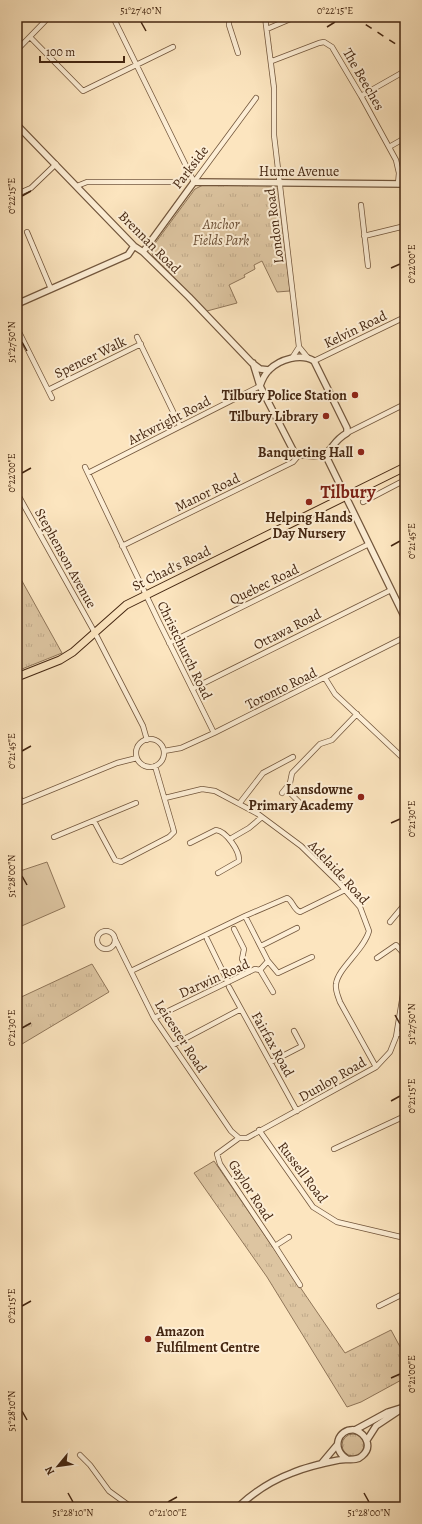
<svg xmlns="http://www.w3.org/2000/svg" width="422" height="1524" font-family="Alegreya,serif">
<defs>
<pattern id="grass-tufts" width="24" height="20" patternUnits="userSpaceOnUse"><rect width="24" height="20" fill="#ddc5a1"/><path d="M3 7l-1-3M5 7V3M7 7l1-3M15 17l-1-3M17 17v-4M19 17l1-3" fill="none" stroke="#bfa98a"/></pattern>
</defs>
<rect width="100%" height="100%" fill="#fce5bf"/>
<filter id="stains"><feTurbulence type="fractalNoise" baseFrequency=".005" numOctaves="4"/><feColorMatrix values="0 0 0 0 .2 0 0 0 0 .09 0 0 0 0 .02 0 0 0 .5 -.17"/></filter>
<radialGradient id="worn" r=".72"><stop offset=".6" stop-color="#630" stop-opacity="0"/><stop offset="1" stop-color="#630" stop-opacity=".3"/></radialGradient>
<path fill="url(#grass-tufts)" stroke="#907659" d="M 203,185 L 271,185 L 278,189 L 290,291 L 277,292 L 262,261 L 254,265 L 255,269 L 244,275 L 245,277 L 229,285 L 237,303 L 207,311 L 153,256 L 151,251 L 153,246 L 195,189 Z
M 17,572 L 62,653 L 17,671 Z
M 92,964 L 109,992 L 17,1047 L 17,999 Z
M 214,1161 L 345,1353 L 391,1330 L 405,1356 L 405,1378 L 361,1402 L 347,1407 L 267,1277 L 194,1173 Z
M342 1445a11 11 0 1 1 22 0a11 11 0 1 1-22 0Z"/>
<path fill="#ddc5a1" stroke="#907659" d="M 47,862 L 65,907 L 17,928 L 17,872 Z"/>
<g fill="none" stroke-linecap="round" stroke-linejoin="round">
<g stroke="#72563c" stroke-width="6">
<path id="minor" d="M 113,17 L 194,182 L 256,98
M 232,17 L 229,21 L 229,25 L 238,53
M 265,17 L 274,88 L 274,135 L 299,347 L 292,358
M 267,29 L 295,17
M 30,37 L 83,91 L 173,47
M 17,50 L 49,17
M 272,61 L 319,43 L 324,42 L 332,47 L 361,96 L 396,160 L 399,173 L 398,184
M 361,96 L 405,71
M 389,147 L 405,138
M 77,186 L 87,182 L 181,182
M 17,194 L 31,188 L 56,164
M 361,205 L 368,266
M 27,232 L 51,289
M 364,236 L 405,226
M 17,328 L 52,398
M 137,337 L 180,426
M 299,347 L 308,358
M 314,361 L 405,317
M 48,390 L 141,344
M 347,433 L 405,404
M 85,467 L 158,620 L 214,733
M 88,473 L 260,386
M 17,493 L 95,633 L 143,726 L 147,740
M 363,502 L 405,480
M 122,546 L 293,462 L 299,455
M 169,643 L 369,544
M 325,678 L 335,694 L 405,760
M 192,689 L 391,590
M136 753a14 14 0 1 1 28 0a14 14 0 1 1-28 0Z
M 164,751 L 181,748 L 214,733 L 405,637
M 286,789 L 302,805
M 17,791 L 21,802
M 282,793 L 290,783 L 292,773 L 320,744 L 332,740 L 357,714
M 165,798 L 202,789 L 215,791 L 258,814 L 301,846 L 339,883 L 360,907 L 369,931 C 364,950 338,968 336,984 C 335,990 338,996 340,1002 L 376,1067
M 17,804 L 117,763 L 137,758
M 239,804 L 263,773 L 293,757
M 94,821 L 115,860 L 121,862 L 169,837 L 174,832 L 173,828 L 155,766
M 54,837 L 136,803
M 230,839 L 249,828 L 262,817
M 190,843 L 216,830 C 226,831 240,851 239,861 L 218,873
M 245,916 L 268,961 L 260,970
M 390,922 L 405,904
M 234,929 L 244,949 L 242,959 L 249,972
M97 940a9 9 0 1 1 18 0a9 9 0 1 1-18 0Z
M 115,939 L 154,1018 L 231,1131 L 239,1138
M 207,939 L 228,982
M 261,946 L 297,928
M 377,958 L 396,945 L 405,955
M 268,961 L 278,973 L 312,957
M 131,971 L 245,916 L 287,898 C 293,901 293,909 300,912 L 345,890
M 229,987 L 297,1111
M 154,1018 L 255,969 L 260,970 L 273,992
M 397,1033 L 405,1035
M 173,1045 L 241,1009
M 271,1062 L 302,1046 L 294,1031
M 259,1130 L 313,1207 L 337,1222 L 405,1238
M 239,1138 L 247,1138 L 376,1067 L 390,1052 L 396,1037 L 405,982
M 239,1138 L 217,1154 L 220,1164 L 275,1246 L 289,1237
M 334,1149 L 405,1116
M 275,1246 L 300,1285
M 379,1306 L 405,1293
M 80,1455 L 90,1465 L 109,1491 L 131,1507"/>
</g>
<g stroke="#72563c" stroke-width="8">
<path id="tertiary" d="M 17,125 L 134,246 L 143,252 L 189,297 L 252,363 L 260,369 L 269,370
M 143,252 L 194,182 L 405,184
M 17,304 L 128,255 L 134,246
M 253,363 L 260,386 L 294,452 C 299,456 301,454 306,455 C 336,458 326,445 347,433 L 347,428 L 314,361 C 301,353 280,359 269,370 C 265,374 262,380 260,386
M 325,454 L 405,618
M 355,1430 L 388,1412 L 404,1407
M 367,1440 L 376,1426 L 400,1410
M 321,1464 L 337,1445
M 238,1507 C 253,1493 273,1480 292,1473 C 306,1467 324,1463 339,1460 C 347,1458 356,1462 362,1456 C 373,1447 366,1434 355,1430 C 337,1428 331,1450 347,1459"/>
</g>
<g stroke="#442611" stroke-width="9">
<path id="primary" d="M 17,677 L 60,660 L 73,652 L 126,605 L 405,467"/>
</g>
<use href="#minor" stroke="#fdeed5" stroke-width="4.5"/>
<use href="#tertiary" stroke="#fdeed5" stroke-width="5.5"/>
<use href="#primary" stroke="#fce5bf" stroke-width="7"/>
<path stroke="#442611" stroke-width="1.5" stroke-dasharray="7 7" stroke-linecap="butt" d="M 354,17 L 405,50"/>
</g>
<path fill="none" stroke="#442611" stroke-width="1.5" d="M 141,22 L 146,31M 327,27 L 335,22M 22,196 L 31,191M 391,268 L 400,264M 22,342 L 27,351M 22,473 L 31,468M 391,546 L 400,541M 22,751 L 31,746M 391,823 L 400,819M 22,876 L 27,885M 395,1015 L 400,1024M 22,1028 L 31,1023M 391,1101 L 400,1096M 22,1306 L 31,1301M 391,1378 L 400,1374M 22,1411 L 27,1420M 68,1493 L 73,1502M 364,1493 L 369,1502M 168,1502 L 177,1497"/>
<g fill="#8f2418" stroke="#fdeed5" stroke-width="1.5">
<circle cx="355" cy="395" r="4"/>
<circle cx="326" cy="416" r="4"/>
<circle cx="361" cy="452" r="4"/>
<circle cx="309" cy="502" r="4"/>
<circle cx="361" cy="797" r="4"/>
<circle cx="148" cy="1339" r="4"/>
</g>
<g text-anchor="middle" stroke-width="4" stroke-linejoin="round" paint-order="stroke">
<g font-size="14" fill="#442611" stroke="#fdeed5">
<text transform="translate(364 79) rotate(60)" y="5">The Beeches</text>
<text transform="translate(190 167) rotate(-53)" y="5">Parkside</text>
<text x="299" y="176">Hume Avenue</text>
<text transform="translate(274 226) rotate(-97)" y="5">London Road</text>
<text transform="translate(150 242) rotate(45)" y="5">Brennan Road</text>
<text transform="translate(355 329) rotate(-26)" y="5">Kelvin Road</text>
<text transform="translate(90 357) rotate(-26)" y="5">Spencer Walk</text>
<text transform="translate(169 420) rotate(-27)" y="5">Arkwright Road</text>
<text transform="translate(207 492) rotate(-26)" y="5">Manor Road</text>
<text transform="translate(66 558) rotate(61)" y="5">Stephenson Avenue</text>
<text transform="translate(171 568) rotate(-26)" y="5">St Chad's Road</text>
<text transform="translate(264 584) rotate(-26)" y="5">Quebec Road</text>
<text transform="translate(287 629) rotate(-27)" y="5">Ottawa Road</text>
<text transform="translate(185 650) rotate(64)" y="5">Christchurch Road</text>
<text transform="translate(281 688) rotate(-26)" y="5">Toronto Road</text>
<text transform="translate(339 872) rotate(47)" y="5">Adelaide Road</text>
<text transform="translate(214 978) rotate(-24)" y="5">Darwin Road</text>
<text transform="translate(181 1036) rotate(57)" y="5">Leicester Road</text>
<text transform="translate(273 1044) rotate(61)" y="5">Fairfax Road</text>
<text transform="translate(332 1079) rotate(-30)" y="5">Dunlop Road</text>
<text transform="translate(303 1172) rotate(53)" y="5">Russell Road</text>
<text transform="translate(251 1190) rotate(57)" y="5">Gaylor Road</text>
</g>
<g font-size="14" font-style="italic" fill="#6a4e35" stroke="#fdeed5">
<text x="221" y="229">Anchor<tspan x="221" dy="16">Fields Park</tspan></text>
</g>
<g font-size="14" font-weight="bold" fill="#442611" stroke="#fdeed5" text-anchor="end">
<text x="347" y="400">Tilbury Police Station</text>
<text x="318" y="421">Tilbury Library</text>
<text x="353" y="457">Banqueting Hall</text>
<text x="309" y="522" text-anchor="middle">Helping Hands<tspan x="309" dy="16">Day Nursery</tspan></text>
<text x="353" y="794">Lansdowne<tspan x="353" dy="16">Primary Academy</tspan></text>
<text x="156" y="1336" text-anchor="start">Amazon<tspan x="156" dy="16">Fulfilment Centre</tspan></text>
</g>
<g font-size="18" font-weight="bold" fill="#7a1f14" stroke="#fdeed5">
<text x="348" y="498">Tilbury</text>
</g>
</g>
<rect width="422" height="1524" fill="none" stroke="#fce5bf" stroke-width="44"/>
<g transform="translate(58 1466) rotate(241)" stroke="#fdeed5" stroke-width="3" paint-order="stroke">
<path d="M0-3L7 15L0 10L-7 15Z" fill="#442611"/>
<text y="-6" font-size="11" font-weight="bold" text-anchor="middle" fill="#442611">N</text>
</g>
<path d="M40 56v6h84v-6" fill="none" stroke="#442611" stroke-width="2"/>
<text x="46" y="56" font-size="12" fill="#442611" stroke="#fdeed5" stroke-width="3" paint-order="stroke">100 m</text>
<rect x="22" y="22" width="378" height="1480" fill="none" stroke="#442611" stroke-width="1.5"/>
<g font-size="10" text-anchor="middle" fill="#442611">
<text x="141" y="14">51°27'40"N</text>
<text x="335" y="14">0°22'15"E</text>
<text transform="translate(11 196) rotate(-90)" y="4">0°22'15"E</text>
<text transform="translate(411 264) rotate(-90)" y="4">0°22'00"E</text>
<text transform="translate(11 342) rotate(-90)" y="4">51°27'50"N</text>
<text transform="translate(11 473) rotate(-90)" y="4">0°22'00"E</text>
<text transform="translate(411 541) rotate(-90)" y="4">0°21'45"E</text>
<text transform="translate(11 751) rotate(-90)" y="4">0°21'45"E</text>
<text transform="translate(411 819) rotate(-90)" y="4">0°21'30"E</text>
<text transform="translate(11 876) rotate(-90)" y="4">51°28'00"N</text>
<text transform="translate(411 1024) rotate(-90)" y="4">51°27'50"N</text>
<text transform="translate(11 1028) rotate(-90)" y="4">0°21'30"E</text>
<text transform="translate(411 1096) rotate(-90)" y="4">0°21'15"E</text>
<text transform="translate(11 1306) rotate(-90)" y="4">0°21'15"E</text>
<text transform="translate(411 1374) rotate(-90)" y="4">0°21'00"E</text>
<text transform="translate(11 1411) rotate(-90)" y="4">51°28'10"N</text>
<text x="73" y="1516">51°28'10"N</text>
<text x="168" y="1516">0°21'00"E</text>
<text x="369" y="1516">51°28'00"N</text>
</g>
<rect width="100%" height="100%" filter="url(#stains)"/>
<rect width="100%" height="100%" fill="url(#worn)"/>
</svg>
